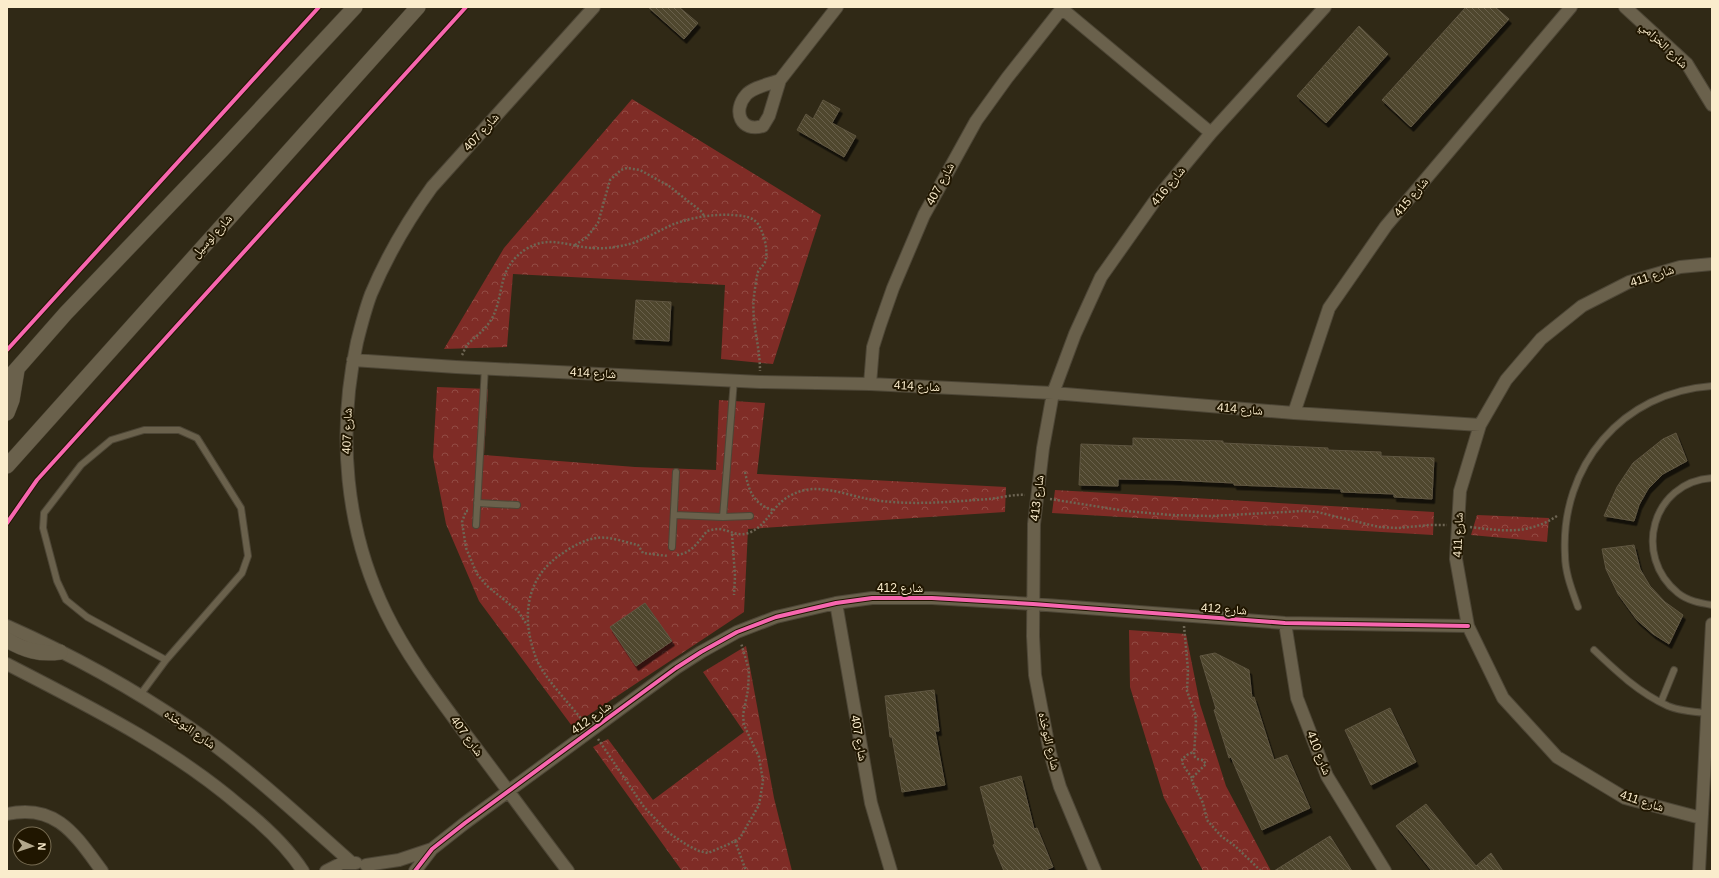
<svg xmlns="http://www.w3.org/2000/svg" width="1719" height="878" font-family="Helvetica,'Noto Naskh Arabic',sans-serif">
<defs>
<pattern id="park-crowns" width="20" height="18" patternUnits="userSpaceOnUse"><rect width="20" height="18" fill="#7f2c26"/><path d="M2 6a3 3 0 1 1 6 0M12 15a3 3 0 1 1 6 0" fill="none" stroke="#924b44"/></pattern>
<pattern id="building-back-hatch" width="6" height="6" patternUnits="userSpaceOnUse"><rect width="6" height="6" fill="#4f462e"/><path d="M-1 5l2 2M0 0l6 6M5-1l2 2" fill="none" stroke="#69614b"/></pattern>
<filter id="shadow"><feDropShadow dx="2.5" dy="4.5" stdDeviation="0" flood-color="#0009"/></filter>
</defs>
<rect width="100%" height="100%" fill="#302916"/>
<path fill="url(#park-crowns)" d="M 632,99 L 821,215 L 773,364 L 721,359 L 725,285 L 513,274 L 507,347 L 444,349 L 504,248 Z
M 437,387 L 488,389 L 484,455 L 635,467 L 716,470 L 719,400 L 765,403 L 757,474 L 1006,487 L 1005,512 L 748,529 L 744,612 L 572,726 L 479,601 L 446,524 L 433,457 Z
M 1055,490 L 1434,512 L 1433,535 L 1052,513 Z
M 1477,515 L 1549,518 L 1547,542 L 1471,535 Z
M 1129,630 L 1186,634 L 1200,704 L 1226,786 L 1271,871 L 1203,871 L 1164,798 L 1130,687 Z
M 746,646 L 774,798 L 792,871 L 682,871 L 593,747 L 608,739 L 653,800 L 744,732 L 703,672 Z"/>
<path fill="url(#building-back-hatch)" stroke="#5f5641" filter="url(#shadow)" d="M 648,7 L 679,7 L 698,23 L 684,39 Z
M 1466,7 L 1495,7 L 1509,19 L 1411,127 L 1382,100 Z
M 1359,26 L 1388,54 L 1326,123 L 1297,96 Z
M 823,100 L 840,109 L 832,123 L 856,136 L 844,157 L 797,130 L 806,114 L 813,119 Z
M 636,300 L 671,302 L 669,341 L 633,339 Z
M 1676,433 L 1687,461 L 1663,474 L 1648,489 L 1639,505 L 1634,521 L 1604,516 L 1617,487 L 1633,463 L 1663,439 Z
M 1133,438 L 1223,441 L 1223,443 L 1328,448 L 1328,450 L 1381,452 L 1381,456 L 1434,458 L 1432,499 L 1394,497 L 1394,494 L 1341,492 L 1341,489 L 1234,485 L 1234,483 L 1170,480 L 1118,479 L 1118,486 L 1079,485 L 1081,444 L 1133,446 Z
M 1634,545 L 1640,569 L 1650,586 L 1665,602 L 1683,615 L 1669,644 L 1653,634 L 1637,620 L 1618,594 L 1606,569 L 1602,549 Z
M 645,603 L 672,641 L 636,666 L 610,627 Z
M 1215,653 L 1249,670 L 1252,698 L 1254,697 L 1274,760 L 1287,755 L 1310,808 L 1262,830 L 1231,757 L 1229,758 L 1214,710 L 1216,709 L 1200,656 Z
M 934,690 L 939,731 L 935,731 L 945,785 L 902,792 L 892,737 L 890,737 L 885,696 Z
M 1390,708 L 1416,762 L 1371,785 L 1345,730 Z
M 1021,776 L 1034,829 L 1037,828 L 1053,867 L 1043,871 L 1004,871 L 993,845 L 995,844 L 980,787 Z
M 1426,804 L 1476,866 L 1491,853 L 1503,871 L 1432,871 L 1396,826 Z
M 1330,836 L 1352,871 L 1274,871 Z"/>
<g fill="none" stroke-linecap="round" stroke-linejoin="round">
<g stroke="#4d4636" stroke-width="8">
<path id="service" d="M 1712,478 C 1652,482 1632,556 1678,593 C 1688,601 1700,603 1712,605
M 477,503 L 517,505
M 674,515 L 723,517 L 750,516
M 723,517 L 734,380
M 476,525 L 485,367
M 672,547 L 676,472
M 1578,607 C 1572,590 1565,573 1565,555 C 1560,466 1622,392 1712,386
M 1594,650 C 1616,671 1639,693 1668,706 C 1680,711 1694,712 1707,713
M 140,695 L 166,660 L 242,573 L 248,556 L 241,508 L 197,438 L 179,430 L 144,430 L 111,440 L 81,465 L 44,513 L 43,528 L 57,581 L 66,600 L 87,617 L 166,660
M 1661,702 L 1674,670"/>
</g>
<g stroke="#4d4636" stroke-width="14">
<path id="minor" d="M 1060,7 L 1211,133
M 1625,7 L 1687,64 L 1712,105
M 780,80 L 769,116 L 763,126 C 741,133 732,111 746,95 C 753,87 770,84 780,80 L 837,7
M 353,360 L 456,367 L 760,382 L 870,384 L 1053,393 L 1294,413 L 1480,425
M 870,384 L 873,347 L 880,325 L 893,288 L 924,215 L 976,121 L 1007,78 L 1063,7
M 1294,413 L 1329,308 L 1386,226 L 1571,7
M 836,603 L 871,803 L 891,871
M 1285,623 L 1297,698 L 1327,776 L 1385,871
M 7,626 C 70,654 132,688 189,727 C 247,767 299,816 352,863
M 7,664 C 88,706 170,746 240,806 C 264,825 286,845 303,871
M 7,814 C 57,803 76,836 102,871
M 1701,818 L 1625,798 L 1557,757 L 1503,698 L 1468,626 L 1456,559 L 1460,491 L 1480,425 L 1506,380 L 1541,339 L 1582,306 L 1629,282 L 1680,267 L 1712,264
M 366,865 L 399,860 L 432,849
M 326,871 L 342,863 L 356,863
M 415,871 L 432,849 L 465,823 L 676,668 L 701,652 L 737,632 L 776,617 L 836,603 L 872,598 L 932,598 L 1033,604 L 1285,623 L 1468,626
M 568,871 C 533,825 499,778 464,732 C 436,694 407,656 386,613 C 345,529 337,433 357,342 C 361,326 365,310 371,294 C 387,256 408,220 432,187 L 594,7
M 1095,871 L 1060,787 L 1050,753 L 1035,675 L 1033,636 L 1034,524 L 1043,448 L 1053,393 L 1075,334 L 1101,277 L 1154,202 L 1211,133 L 1325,7
M 1699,871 L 1712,624"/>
</g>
<g stroke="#4d4636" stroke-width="16">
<path id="tertiary" d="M 7,380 L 66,313 L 222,150 L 355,7
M 7,413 L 12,400 L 17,370
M 7,466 L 418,7
M 7,640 C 24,650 40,655 60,652"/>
</g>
<path stroke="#6e6654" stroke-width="2.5" stroke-dasharray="2 2" stroke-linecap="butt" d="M 575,245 L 587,237 L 598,223 L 610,180 L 621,170 L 627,168 L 640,170 L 669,186 L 702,212 L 704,216
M 462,355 C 464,352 465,347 468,344 C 476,336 485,330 491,320 C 506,294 495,270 526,249 C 549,235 568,246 591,248 C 605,249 619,247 633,243 C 647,238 660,230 674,224 C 693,217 713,214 733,215 C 743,216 752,216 758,224 C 764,233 769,252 765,262 C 763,266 760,268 758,272 C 756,279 755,289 754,296 C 751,322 760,345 760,371
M 745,472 C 749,491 753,504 773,510
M 1050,499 L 1126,511 L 1171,515 L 1211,516 L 1303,511 L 1317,512 L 1379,527 L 1398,528 L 1430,525 L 1447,525
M 468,511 L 466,511 L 462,522 L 466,548 L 477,574 L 487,586 L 518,611 L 527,625
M 1470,527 C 1503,531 1528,535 1557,516
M 732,534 L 735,576 L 734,595
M 677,555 C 692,553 698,542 707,531 C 711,530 715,529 719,529 C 730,530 738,538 751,532 C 773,521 772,498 805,490 C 825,486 848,495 868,499 C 907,506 949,502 989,499 C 1000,498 1013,494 1025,495
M 1184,626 L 1188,670 L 1187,691 L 1195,713 L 1196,722 L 1194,756 L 1197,759 L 1203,760 L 1206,764 L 1192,778 L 1192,781 L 1203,803 L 1207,820 L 1221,836 L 1235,846 L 1261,871
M 583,721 C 569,703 544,678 536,658 C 521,618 525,577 563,553 C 573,546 584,540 596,538 C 609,536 625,542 638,545 L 643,553 L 668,556
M 598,739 L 644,807 L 669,833 L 687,845 L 699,851 L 708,853 L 729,844 L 740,838 L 759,805 L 763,781 L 759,757 L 744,725 L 743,715 L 748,690 L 749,670 L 741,643
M 1192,778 L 1183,765 L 1182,759 L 1187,755 L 1193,752
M 735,841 L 746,871"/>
<use href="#service" stroke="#6a614c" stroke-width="6"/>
<use href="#minor" stroke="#6a614c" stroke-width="12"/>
<use href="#tertiary" stroke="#6a614c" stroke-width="15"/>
<g stroke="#201600" stroke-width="6">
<path id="cycleway" d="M 7,350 L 319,7
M 7,523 L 37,480 L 466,7
M 415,871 L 432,849 L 465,823 L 676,668 L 701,652 L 737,632 L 776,617 L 836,603 L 872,598 L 932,598 L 1033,604 L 1285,623 L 1468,626"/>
</g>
<use href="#cycleway" stroke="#f766af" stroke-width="4"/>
</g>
<g text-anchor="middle" stroke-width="4" stroke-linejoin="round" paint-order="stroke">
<g font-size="12" fill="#faeccc" stroke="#201600">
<text transform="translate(1664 45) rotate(44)" y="4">شارع الخزامي</text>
<text transform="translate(481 132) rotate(-48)" y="4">شارع 407</text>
<text transform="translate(940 184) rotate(-62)" y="4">شارع 407</text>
<text transform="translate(1168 186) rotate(-51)" y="4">شارع 416</text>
<text transform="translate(1411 197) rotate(-50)" y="4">شارع 415</text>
<text transform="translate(212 236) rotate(-48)" y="4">شارع لوسيل</text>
<text transform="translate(1652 276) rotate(-18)" y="4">شارع 411</text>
<text transform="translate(593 373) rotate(3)" y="4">شارع 414</text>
<text transform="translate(917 386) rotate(3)" y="4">شارع 414</text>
<text transform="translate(1240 409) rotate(5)" y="4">شارع 414</text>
<text transform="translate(347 431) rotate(-88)" y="4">شارع 407</text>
<text transform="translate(1037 498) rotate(-83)" y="4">شارع 413</text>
<text transform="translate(1458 535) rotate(-88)" y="4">شارع 411</text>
<text x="900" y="592">شارع 412</text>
<text transform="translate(1224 609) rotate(4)" y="4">شارع 412</text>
<text transform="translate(591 718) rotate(-36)" y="4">شارع 412</text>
<text transform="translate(190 729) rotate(35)" y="4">شارع النوخذه</text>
<text transform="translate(467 736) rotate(54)" y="4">شارع 407</text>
<text transform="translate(859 738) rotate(80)" y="4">شارع 407</text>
<text transform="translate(1049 741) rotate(77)" y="4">شارع النوخذه</text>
<text transform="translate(1319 753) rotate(68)" y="4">شارع 410</text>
<text transform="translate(1642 801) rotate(18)" y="4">شارع 411</text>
</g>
</g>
<rect width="1719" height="878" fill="none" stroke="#faeccc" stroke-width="16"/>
<g transform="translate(32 846) rotate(93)"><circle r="19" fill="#201600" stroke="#776c52"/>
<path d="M0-3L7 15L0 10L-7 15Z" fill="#b3a88c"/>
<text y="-6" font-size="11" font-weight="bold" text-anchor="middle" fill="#faeccc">N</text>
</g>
</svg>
